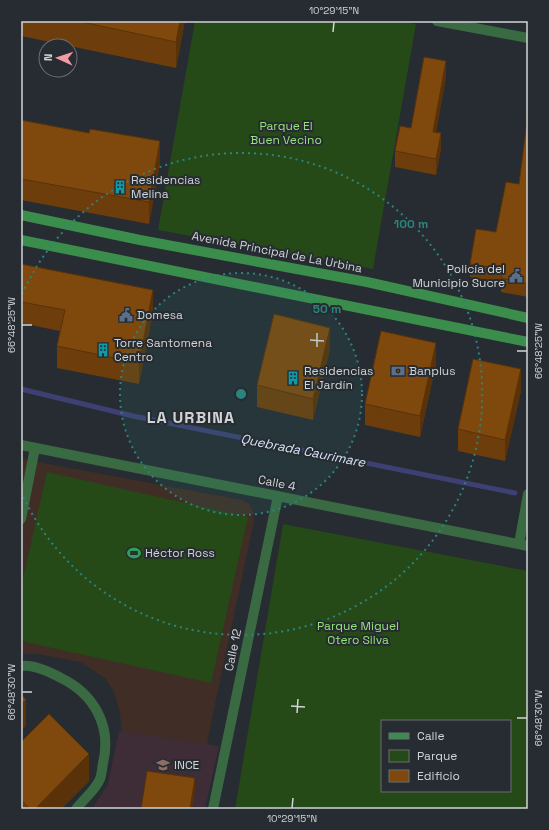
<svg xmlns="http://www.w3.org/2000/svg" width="549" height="830" font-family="'Space Grotesk',sans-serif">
<rect width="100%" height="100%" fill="#262c31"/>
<path fill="#402e26" d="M 21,459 L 242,500 L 249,504 L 253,511 L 254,521 L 212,718 L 195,809 L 103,802 L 123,741 L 120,713 L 114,692 L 105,678 L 80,662 L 38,654 L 21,654 Z"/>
<path fill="#3e2c36" d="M 119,731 L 219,746 L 205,809 L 92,809 L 108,784 Z"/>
<path fill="#254917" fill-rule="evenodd" d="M 195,21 L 396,21 L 416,24 L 373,269 L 158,230 Z
M 47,472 L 248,517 L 211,683 L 21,641 L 21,588 Z
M 283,524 L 528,571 L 528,809 L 235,809 ZM 382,721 L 510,721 L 510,791 L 382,791 Z"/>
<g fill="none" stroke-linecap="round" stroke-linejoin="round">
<path stroke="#3e4073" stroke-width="5" d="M 21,389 L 133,416 L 515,493"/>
<path stroke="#3a6a42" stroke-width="10" d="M 437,21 L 528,38
M 21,445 L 528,546
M 21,519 L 35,448
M 519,544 L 528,494
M 21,666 C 34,664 50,672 61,678 C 94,694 112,726 103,763 C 102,768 102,776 99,781 C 94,791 83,800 76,809
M 213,809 L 278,496"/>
<path stroke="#3b8d4c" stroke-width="10" d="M 21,215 L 140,240 L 367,282 L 528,318
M 21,240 L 528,342"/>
</g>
<path fill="#6d3e0b" d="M 21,21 L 185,21 L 176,68 L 21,36 Z
M 446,77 L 436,132 L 441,149 L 436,175 L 395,167 L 395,151 Z
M 528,114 L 528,297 L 501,292 L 501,282 L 470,277 L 470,264 L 496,232 L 519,184 Z
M 21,120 L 160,163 L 149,224 L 21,200 Z
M 21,264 L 153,312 L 139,384 L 57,368 L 57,346 L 60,331 L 21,323 Z
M 330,349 L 313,420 L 257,407 L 257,385 Z
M 436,364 L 420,437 L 365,425 L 365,404 Z
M 521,391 L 505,461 L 458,451 L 458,429 Z
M 21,742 L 89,781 L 61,809 L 21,809 Z"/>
<path fill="#593209" d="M 180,21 L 185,21 L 176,68 L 176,42 Z
M 446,61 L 446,77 L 433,148 L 433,132 Z
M 441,133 L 441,149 L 436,175 L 436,159 Z
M 160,141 L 160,163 L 149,224 L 149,202 Z
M 153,290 L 153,312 L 139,384 L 139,363 Z
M 330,328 L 330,349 L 313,420 L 313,399 Z
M 436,343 L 436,364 L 420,437 L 420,416 Z
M 521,369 L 521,391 L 505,461 L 505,440 Z
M 26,700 L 26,726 L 21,731 L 21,704 Z
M 89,754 L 89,781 L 61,809 L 35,809 Z
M 195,778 L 195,791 L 192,809 L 190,809 Z"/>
<path fill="#7f480d" stroke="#593209" d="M 77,21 L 180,21 L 176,42 Z
M 424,57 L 446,61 L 433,132 L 441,133 L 436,159 L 395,151 L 400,126 L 411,128 Z
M 528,114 L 528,284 L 501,278 L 503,269 L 470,264 L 476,229 L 496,232 L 506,182 L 519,184 Z
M 21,120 L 89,133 L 90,129 L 160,141 L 149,202 L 21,179 Z
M 21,264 L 153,290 L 139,363 L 57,346 L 65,310 L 21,302 Z
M 274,314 L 330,328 L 313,399 L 257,385 Z
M 381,331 L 436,343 L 420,416 L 365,404 Z
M 473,359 L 521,369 L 505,440 L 458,429 Z
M 21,694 L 26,700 L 21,704 Z
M 49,714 L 89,754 L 35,809 L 30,809 L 21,800 L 21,742 Z
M 147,771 L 195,778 L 190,809 L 141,809 Z"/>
<path fill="none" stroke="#d0d4d7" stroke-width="1.5" d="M 333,32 L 334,22M 22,325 L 32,325M 310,340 L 324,341M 317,347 L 317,333M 517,351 L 527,351M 22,692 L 32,692M 291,706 L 305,707M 297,713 L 298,699M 517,718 L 527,718M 292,808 L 293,798"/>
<circle cx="241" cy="394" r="121" fill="#2c847e" fill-opacity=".12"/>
<g fill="none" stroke="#2c847e" stroke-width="2" stroke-dasharray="2 4">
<circle cx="241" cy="394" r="121"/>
<path d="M22 294A241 241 0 1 1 22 494"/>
</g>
<defs>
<g id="building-bare" transform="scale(1.08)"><path d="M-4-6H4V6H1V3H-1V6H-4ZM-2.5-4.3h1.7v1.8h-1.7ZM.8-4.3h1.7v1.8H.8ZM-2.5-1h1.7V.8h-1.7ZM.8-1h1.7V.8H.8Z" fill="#0f9aa8" stroke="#262c31" stroke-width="2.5" paint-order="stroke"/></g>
<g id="civic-bare" transform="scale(1.08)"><path d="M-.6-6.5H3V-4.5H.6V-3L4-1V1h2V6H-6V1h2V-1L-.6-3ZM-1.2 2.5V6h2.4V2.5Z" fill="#5c6f8a" stroke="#262c31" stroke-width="2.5" paint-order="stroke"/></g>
<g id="bank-bare" transform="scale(1.08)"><path d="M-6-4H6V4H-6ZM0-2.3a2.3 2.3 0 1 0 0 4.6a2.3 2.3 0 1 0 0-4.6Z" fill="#5c6f8a" stroke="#262c31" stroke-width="2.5" paint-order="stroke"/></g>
<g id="stadium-bare" transform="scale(1.08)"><path d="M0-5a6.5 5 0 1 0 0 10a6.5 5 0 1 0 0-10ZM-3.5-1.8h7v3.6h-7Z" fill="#2e9e5b" stroke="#262c31" stroke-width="2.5" paint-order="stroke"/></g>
<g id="university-bare" transform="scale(1.08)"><path d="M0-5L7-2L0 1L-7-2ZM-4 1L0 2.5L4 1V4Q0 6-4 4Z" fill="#8d6e63" stroke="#262c31" stroke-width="2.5" paint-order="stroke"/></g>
</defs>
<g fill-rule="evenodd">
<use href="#building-bare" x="120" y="187"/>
<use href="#civic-bare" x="516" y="276"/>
<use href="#civic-bare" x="126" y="315"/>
<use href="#building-bare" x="103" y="350"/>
<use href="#bank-bare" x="398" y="371"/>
<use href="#building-bare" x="293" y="378"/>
<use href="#stadium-bare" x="134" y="553"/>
<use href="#university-bare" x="163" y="765"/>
</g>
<g text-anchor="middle" stroke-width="4" stroke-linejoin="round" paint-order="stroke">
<g font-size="12" fill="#95e27b" stroke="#262c31">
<text x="286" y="130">Parque El<tspan x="286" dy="14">Buen Vecino</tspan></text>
<text x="358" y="630">Parque Miguel<tspan x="358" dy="14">Otero Silva</tspan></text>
</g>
<g font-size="12" fill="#d0d4d7" stroke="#262c31" text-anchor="start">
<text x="131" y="184">Residencias<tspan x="131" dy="14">Melina</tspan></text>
<text x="505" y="273" text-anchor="end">Policía del<tspan x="505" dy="14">Municipio Sucre</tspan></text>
<text x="137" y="319">Domesa</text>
<text x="114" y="347">Torre Santomena<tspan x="114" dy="14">Centro</tspan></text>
<text x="304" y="375">Residencias<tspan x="304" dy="14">El Jardín</tspan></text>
<text x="409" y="375">Banplus</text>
<text x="145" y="557">Héctor Ross</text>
<text x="174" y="769">INCE</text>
</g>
<g font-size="12" fill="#d0d4d7" stroke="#262c31">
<text transform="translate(277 252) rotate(11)" y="4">Avenida Principal de La Urbina</text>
<text transform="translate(277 483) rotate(11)" y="4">Calle 4</text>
<text transform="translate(233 650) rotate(-78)" y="4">Calle 12</text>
</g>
<g font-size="13" font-style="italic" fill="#d7e3f8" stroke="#262c31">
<text transform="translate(303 450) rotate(11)" y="5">Quebrada Caurimare</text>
</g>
<g font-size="16" font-weight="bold" letter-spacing="1" fill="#d0d4d7" stroke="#262c31">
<text x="191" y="423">LA URBINA</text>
</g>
</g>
<circle cx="241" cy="394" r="6" fill="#2c847e" stroke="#262c31" stroke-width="2"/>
<g font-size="12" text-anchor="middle" font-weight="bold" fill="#2c847e" stroke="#262c31" stroke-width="4" stroke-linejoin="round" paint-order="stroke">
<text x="411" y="228">100 m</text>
<text x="327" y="313">50 m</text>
</g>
<rect width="549" height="830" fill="none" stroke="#262c31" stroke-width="44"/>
<rect x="381" y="720" width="130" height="72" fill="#262c31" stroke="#6a6f73"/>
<rect x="389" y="733" width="20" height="6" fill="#3b8d4c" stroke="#6a6f73"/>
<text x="417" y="740" font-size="12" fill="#d0d4d7">Calle</text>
<rect x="389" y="750" width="20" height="12" fill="#254917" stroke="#6a6f73"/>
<text x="417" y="760" font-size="12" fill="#d0d4d7">Parque</text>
<rect x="389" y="770" width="20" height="12" fill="#7f480d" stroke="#6a6f73"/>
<text x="417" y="780" font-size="12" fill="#d0d4d7">Edificio</text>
<g transform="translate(58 58) rotate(273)"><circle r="19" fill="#262c31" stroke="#6a6f73"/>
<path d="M0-3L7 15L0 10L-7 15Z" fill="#f49aa6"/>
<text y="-6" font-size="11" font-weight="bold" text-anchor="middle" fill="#d0d4d7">N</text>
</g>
<rect x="22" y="22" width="505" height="786" fill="none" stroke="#d0d4d7" stroke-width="1.5"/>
<g font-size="10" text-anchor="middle" fill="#d0d4d7">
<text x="334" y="14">10°29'15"N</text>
<text transform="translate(11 325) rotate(-90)" y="4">66°48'25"W</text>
<text transform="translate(538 351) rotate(-90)" y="4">66°48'25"W</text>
<text transform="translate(11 692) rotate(-90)" y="4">66°48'30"W</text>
<text transform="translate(538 718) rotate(-90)" y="4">66°48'30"W</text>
<text x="292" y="822">10°29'15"N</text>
</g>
</svg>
